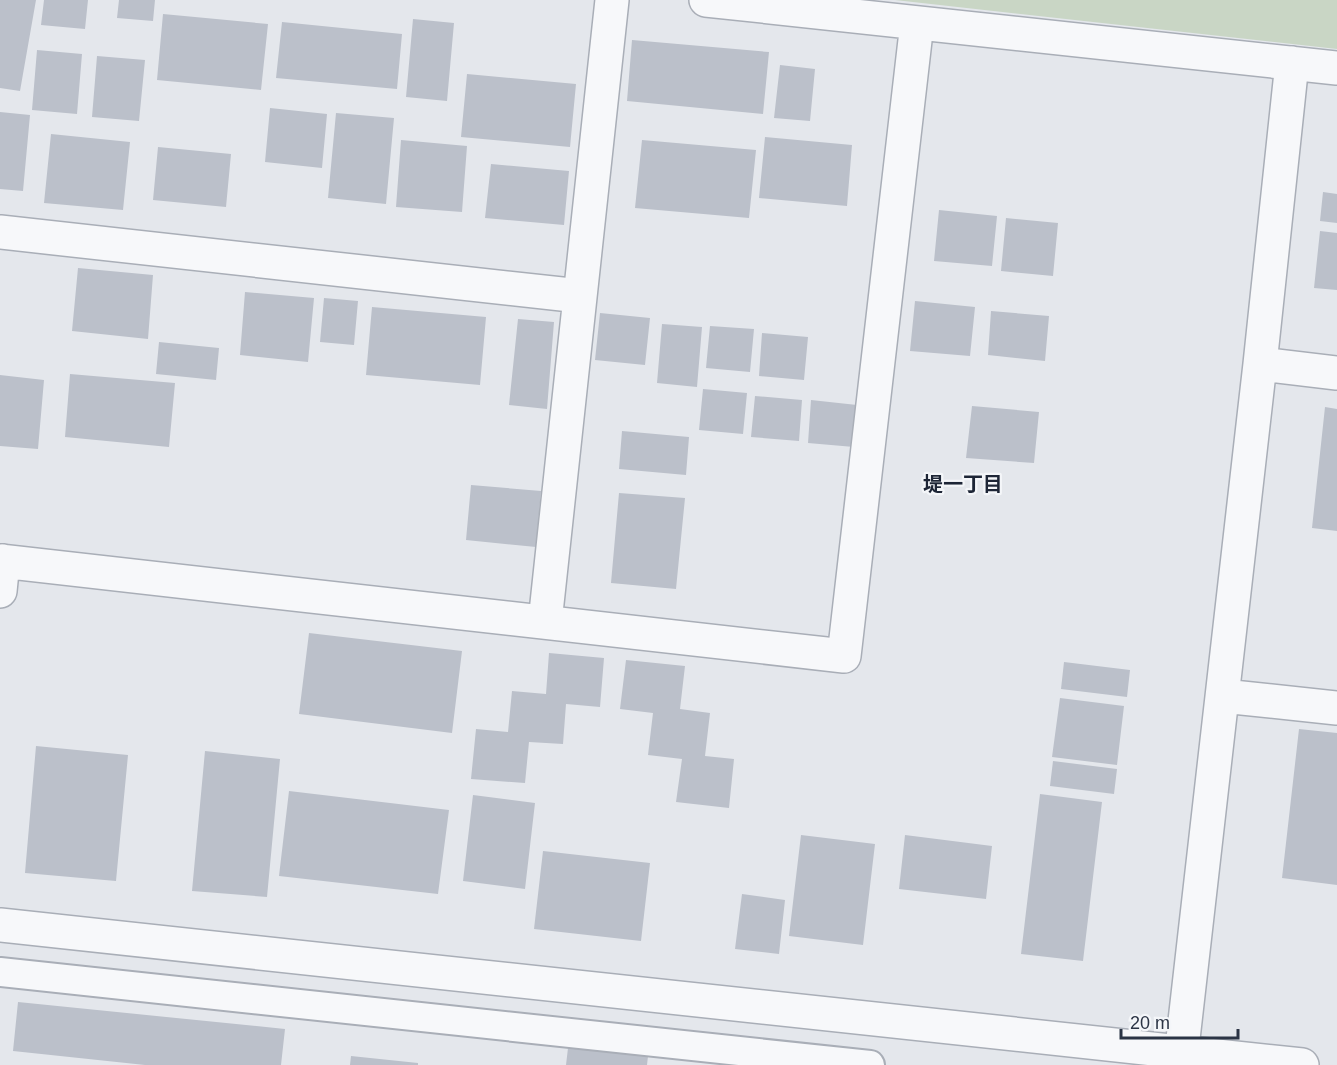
<svg xmlns="http://www.w3.org/2000/svg" width="1337" height="1065" font-family="Helvetica,'Noto Sans JP',sans-serif">
<rect width="100%" height="100%" fill="#e4e7ec"/>
<path fill="#c9d6c5" d="M 895,0 L 1337,0 L 1337,49 Z"/>
<path fill="#bbc0ca" d="M 0,0 L 36,0 L 20,91 L 0,88 Z
M 44,0 L 88,0 L 85,29 L 41,25 Z
M 119,0 L 155,0 L 153,21 L 117,18 Z
M 163,14 L 268,24 L 261,90 L 157,80 Z
M 413,19 L 454,23 L 447,101 L 406,97 Z
M 282,22 L 402,34 L 397,89 L 276,78 Z
M 632,40 L 769,52 L 763,114 L 627,101 Z
M 37,50 L 82,54 L 77,114 L 32,110 Z
M 97,56 L 145,60 L 139,121 L 92,117 Z
M 780,65 L 815,69 L 810,121 L 774,118 Z
M 467,74 L 576,84 L 570,147 L 461,137 Z
M 270,108 L 327,114 L 322,168 L 265,162 Z
M 0,112 L 30,115 L 23,191 L 0,189 Z
M 336,113 L 394,118 L 386,204 L 328,198 Z
M 51,134 L 130,142 L 123,210 L 44,203 Z
M 765,137 L 852,145 L 847,206 L 759,198 Z
M 401,140 L 467,146 L 462,212 L 396,207 Z
M 642,140 L 756,150 L 749,218 L 635,208 Z
M 158,147 L 231,154 L 226,207 L 153,200 Z
M 491,164 L 569,171 L 564,225 L 485,218 Z
M 1323,192 L 1337,194 L 1337,223 L 1320,221 Z
M 939,210 L 997,216 L 992,266 L 934,261 Z
M 1006,218 L 1058,223 L 1053,276 L 1001,271 Z
M 1320,231 L 1337,233 L 1337,290 L 1314,288 Z
M 78,268 L 153,275 L 148,339 L 72,331 Z
M 245,292 L 314,298 L 308,362 L 240,355 Z
M 324,298 L 358,301 L 354,345 L 320,342 Z
M 915,301 L 975,307 L 970,356 L 910,351 Z
M 372,307 L 486,317 L 480,385 L 366,375 Z
M 991,311 L 1049,316 L 1045,361 L 988,355 Z
M 600,313 L 650,318 L 645,365 L 595,360 Z
M 518,319 L 554,322 L 547,409 L 509,405 Z
M 662,324 L 702,327 L 697,387 L 657,383 Z
M 710,326 L 754,329 L 750,372 L 706,368 Z
M 762,333 L 808,337 L 804,380 L 759,376 Z
M 159,342 L 219,348 L 216,380 L 156,374 Z
M 70,374 L 175,383 L 169,447 L 65,437 Z
M 0,375 L 44,380 L 38,449 L 0,446 Z
M 703,389 L 747,393 L 743,434 L 699,430 Z
M 755,396 L 802,400 L 799,441 L 751,437 Z
M 811,400 L 857,405 L 854,447 L 808,443 Z
M 972,406 L 1039,412 L 1034,463 L 966,458 Z
M 1325,407 L 1337,409 L 1337,531 L 1312,528 Z
M 622,431 L 689,437 L 686,475 L 619,469 Z
M 471,485 L 541,491 L 536,547 L 466,540 Z
M 619,493 L 685,498 L 676,589 L 611,583 Z
M 309,633 L 462,651 L 452,733 L 299,714 Z
M 549,653 L 604,658 L 600,707 L 566,704 L 563,744 L 529,742 L 525,783 L 471,779 L 476,729 L 508,732 L 512,691 L 546,694 Z
M 626,660 L 685,666 L 680,709 L 710,713 L 705,756 L 734,759 L 729,808 L 676,802 L 682,759 L 648,755 L 653,713 L 620,709 Z
M 1064,662 L 1130,670 L 1127,697 L 1061,689 Z
M 1060,698 L 1124,706 L 1117,765 L 1052,757 Z
M 1299,729 L 1337,733 L 1337,885 L 1282,878 Z
M 36,746 L 128,755 L 116,881 L 25,873 Z
M 205,751 L 280,759 L 267,897 L 192,891 Z
M 1053,761 L 1117,769 L 1114,794 L 1050,786 Z
M 289,791 L 449,810 L 438,894 L 279,876 Z
M 1040,794 L 1102,802 L 1083,961 L 1021,954 Z
M 473,795 L 535,803 L 525,889 L 463,881 Z
M 801,835 L 875,844 L 863,945 L 789,936 Z
M 905,835 L 992,846 L 986,899 L 899,889 Z
M 543,851 L 650,863 L 641,941 L 534,929 Z
M 742,894 L 785,900 L 779,954 L 735,949 Z
M 18,1002 L 285,1029 L 281,1065 L 145,1065 L 13,1051 Z
M 568,1048 L 648,1056 L 647,1065 L 566,1065 Z
M 351,1056 L 418,1063 L 418,1065 L 350,1065 Z"/>
<g fill="none" stroke-linecap="round" stroke-linejoin="round">
<g stroke="#a9aeb7" stroke-width="32">
<path id="pedestrian" d="M 0,972 L 870,1065"/>
</g>
<g stroke="#a9aeb7" stroke-width="36">
<path id="minor" d="M 706,0 L 1337,68
M 0,232 L 580,296
M 1260,364 L 1337,373
M 0,561 L 844,656 L 917,23
M 0,591 L 3,561
M 545,622 L 612,0
M 1223,696 L 1337,708
M 1180,1065 L 1260,364 L 1292,63"/>
</g>
<g stroke="#a9aeb7" stroke-width="36">
<path id="tertiary" d="M 0,925 L 1302,1065"/>
</g>
<use href="#pedestrian" stroke="#f7f8fa" stroke-width="28"/>
<use href="#minor" stroke="#f7f8fa" stroke-width="33"/>
<use href="#tertiary" stroke="#f7f8fa" stroke-width="33"/>
</g>
<g text-anchor="middle" stroke-width="4.5" stroke-linejoin="round" paint-order="stroke">
<g font-size="20" font-weight="bold" fill="#1d2536" stroke="#f4f6f9">
<text x="963" y="491">堤一丁目</text>
</g>
</g>
<path d="M1121 1029v9h117v-9" fill="none" stroke="#2b3445" stroke-width="3"/>
<text x="1130" y="1029" font-size="18" fill="#2b3445" stroke="#f4f6f9" stroke-width="4.5" paint-order="stroke">20 m</text>
</svg>
